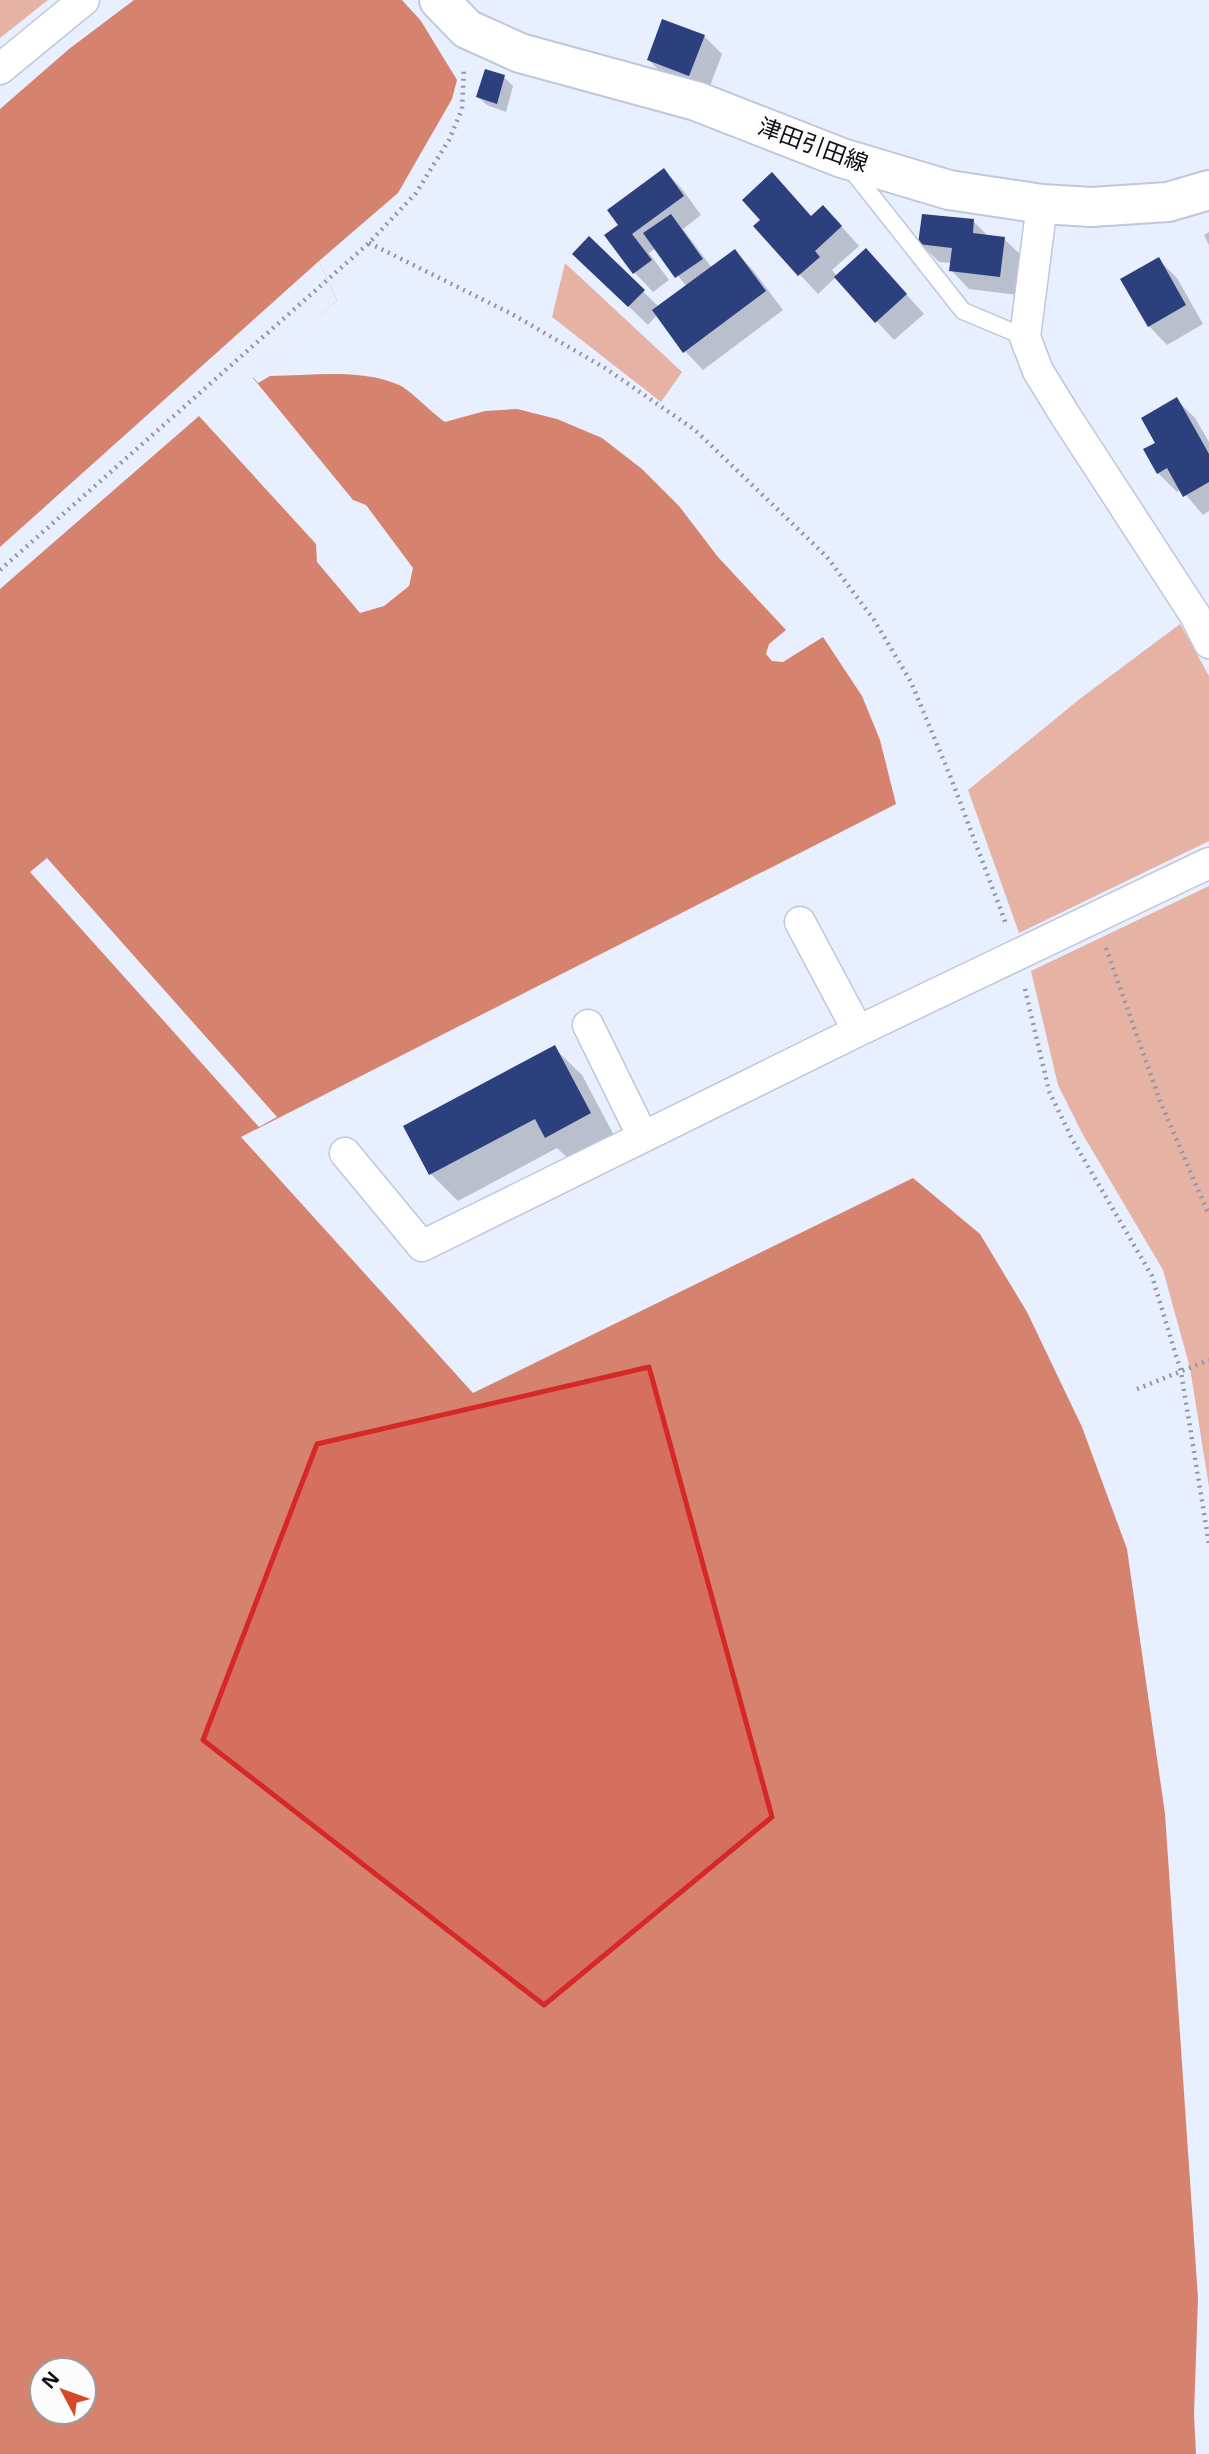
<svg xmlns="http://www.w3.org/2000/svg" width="1209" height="2454" font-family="'Open Sans','Noto Sans JP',sans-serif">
<rect width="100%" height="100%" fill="#e8efff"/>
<path fill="#e6b2a4" d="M 0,0 L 48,0 L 0,38 Z
M 565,263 L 682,372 L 661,402 L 552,317 Z
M 1180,624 L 1209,676 L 1209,841 L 1019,933 L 968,790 L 1081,698 Z
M 1209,886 L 1209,1487 L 1190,1368 L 1163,1270 L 1082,1133 L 1058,1085 L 1031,971 Z"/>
<path fill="#d5836f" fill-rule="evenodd" d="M 134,0 L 402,0 L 421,21 L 457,80 L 452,99 L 398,193 L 319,261 L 337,300 L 253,377 L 258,383 L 270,376 C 311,376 360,368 399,385 C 409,389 432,413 445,422 L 485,411 L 517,409 L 557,419 L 602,438 L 642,469 L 679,506 L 718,557 L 786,630 L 769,644 L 766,654 L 772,661 L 783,662 L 823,637 L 862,696 L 880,740 L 896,804 L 241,1137 L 473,1393 L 913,1178 L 980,1234 L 1027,1312 L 1082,1427 L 1127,1549 L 1165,1814 L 1198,2298 L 1194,2415 L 1196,2454 L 0,2454 L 0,109 L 69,49 ZM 42,2370 L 84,2370 L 84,2412 L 42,2412 Z"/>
<path fill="#e8efff" d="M 319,261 L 337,300 L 253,378 L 353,500 L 366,505 L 413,568 L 409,586 L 384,606 L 360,613 L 317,562 L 316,544 L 199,416 L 0,589 L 0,547 Z
M 47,858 L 277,1117 L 259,1127 L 30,872 Z"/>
<path fill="#0003" d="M 704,36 L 722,54 L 707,94 L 667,79 L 649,60 Z
M 504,77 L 513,86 L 506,112 L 487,105 L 478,97 Z
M 664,170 L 682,189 L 701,215 L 683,229 L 712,268 L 735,251 L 753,270 L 783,310 L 703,370 L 685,351 L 657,315 L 648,325 L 593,272 L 589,239 L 659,307 L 687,287 L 656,248 L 649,253 L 669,280 L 653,292 L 635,273 L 607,235 L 620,225 Z
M 812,217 L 841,226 L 859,246 L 832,270 L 837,276 L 866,250 L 924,314 L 894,340 L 836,277 L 818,294 L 755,226 Z
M 973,221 L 989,237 L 1004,239 L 1023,257 L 1018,295 L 969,289 L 951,270 L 951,263 L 939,262 L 920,243 Z
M 1209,232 L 1209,245 L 1204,235 Z
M 1158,259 L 1177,278 L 1203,324 L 1167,345 L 1149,326 Z
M 1177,400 L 1195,418 L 1209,442 L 1209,511 L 1203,515 L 1181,489 L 1177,492 L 1158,473 L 1145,450 L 1157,443 Z
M 554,1048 L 582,1075 L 617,1141 L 574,1164 L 557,1148 L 458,1201 L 431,1174 Z"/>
<path fill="#2b407d" d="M 662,19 L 705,35 L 689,76 L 647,60 Z
M 485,69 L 505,75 L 497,104 L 476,97 Z
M 664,168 L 684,196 L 632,234 L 652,260 L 633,274 L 604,235 L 618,225 L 607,210 Z
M 772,172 L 811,216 L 823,205 L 842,226 L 815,251 L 820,257 L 798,276 L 753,226 L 760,220 L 742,200 Z
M 671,214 L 703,259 L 675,278 L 643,233 Z
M 922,214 L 974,219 L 973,233 L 1005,237 L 1000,277 L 949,271 L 952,248 L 918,244 Z
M 589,236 L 645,290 L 628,307 L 572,254 Z
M 866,248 L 907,294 L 875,323 L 834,277 Z
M 735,249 L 766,291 L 683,353 L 652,310 Z
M 1159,257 L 1186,305 L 1148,327 L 1120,279 Z
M 1177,397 L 1209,454 L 1209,482 L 1183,497 L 1167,468 L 1157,474 L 1143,449 L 1155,443 L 1141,418 Z
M 555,1045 L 591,1113 L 545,1138 L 535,1119 L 429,1175 L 403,1126 Z"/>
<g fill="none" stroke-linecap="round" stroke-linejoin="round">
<g stroke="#bfc7da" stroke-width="19">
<path id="service" d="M 850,168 L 963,311 L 1025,337"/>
</g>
<g stroke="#bfc7da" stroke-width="33">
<path id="minor" d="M 0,69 L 84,0
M 1042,204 L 1025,337 L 1038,371 L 1065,415 L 1195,615 L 1209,643
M 800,922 L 858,1031
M 588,1025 L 643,1137
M 345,1153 L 422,1246 L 858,1031 L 1209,863"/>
</g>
<g stroke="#bfc7da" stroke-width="42">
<path id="secondary" d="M 439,0 L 467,29 L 520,53 L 696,101 L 842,158 L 949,190 L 1042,204 L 1091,207 L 1168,202 L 1209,190"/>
</g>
<path stroke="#9297a4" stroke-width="4.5" stroke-dasharray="2 5" stroke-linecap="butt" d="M 369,243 L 510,313 L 605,368 L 695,430 L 827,557 L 874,620 L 911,682 L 951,778 L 1006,924
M 0,570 L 369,243 L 416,193 L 449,140 L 462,109 L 464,68
M 1106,948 L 1160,1101 L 1209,1215
M 1025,989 L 1049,1091 L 1072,1139 L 1152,1276 L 1181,1372 L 1209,1544
M 1137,1389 L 1209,1360"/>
<use href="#service" stroke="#fff" stroke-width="16"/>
<use href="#minor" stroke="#fff" stroke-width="30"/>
<use href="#secondary" stroke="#fff" stroke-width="38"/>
</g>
<path fill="#d62828" fill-opacity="0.2" stroke="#d62828" stroke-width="5" stroke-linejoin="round" d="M 649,1367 L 772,1817 L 544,2005 L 203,1740 L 317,1444 Z"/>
<g text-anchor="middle" stroke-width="7" stroke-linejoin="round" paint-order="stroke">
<g font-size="23" fill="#0b0e14" stroke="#fcfcfc">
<text transform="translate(813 145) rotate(20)" y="8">津田引田線</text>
</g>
</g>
<g transform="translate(63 2391) rotate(311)"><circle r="33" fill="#fcfcfc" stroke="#9c9d9f" stroke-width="2"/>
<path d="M0-5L12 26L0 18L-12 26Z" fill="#d44a28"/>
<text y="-10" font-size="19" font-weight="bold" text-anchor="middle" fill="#0b0e14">N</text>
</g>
</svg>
